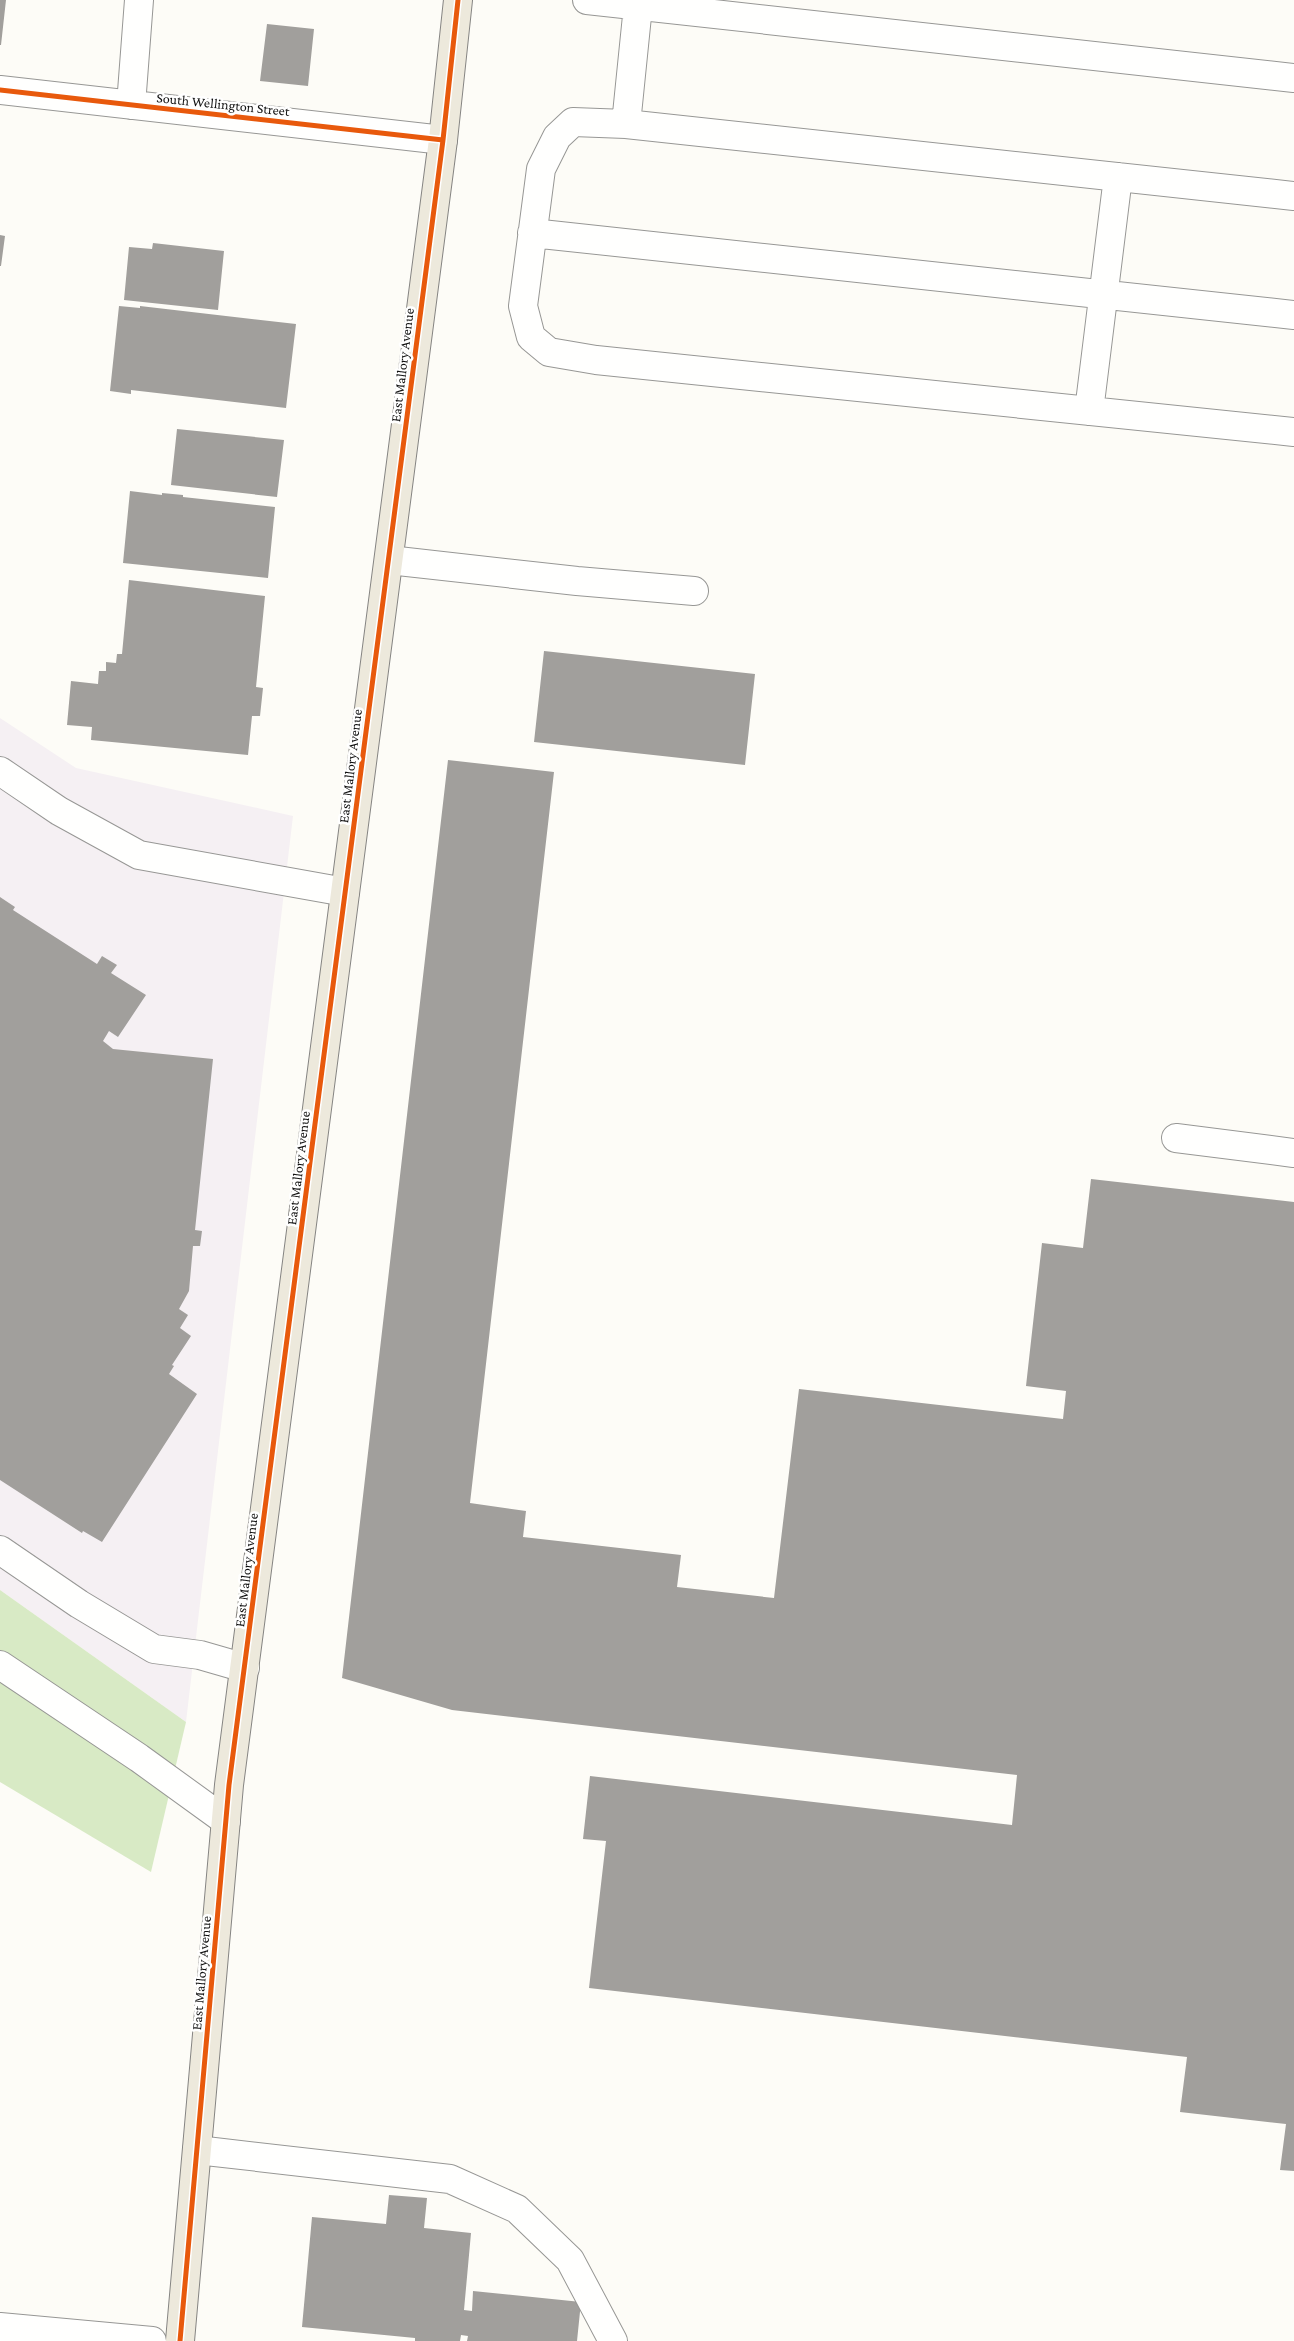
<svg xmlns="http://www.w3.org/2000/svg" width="1294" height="2341" font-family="'Crimson Pro',serif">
<rect width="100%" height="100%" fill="#fdfcf7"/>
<path fill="#f5f0f3" d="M 0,718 L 76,768 L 293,816 L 186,1722 L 0,1590 Z"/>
<path fill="#d8eac5" d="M 0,1590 L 186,1722 L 151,1872 L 0,1782 Z"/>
<path fill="#a19f9c" d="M 0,0 L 6,0 L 1,45 L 0,45 Z
M 267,24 L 314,29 L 308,86 L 260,81 Z
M 0,235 L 5,236 L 1,266 L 0,266 Z
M 153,243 L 224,251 L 218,310 L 124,300 L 129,247 L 152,249 Z
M 119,306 L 140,308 L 140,306 L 296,324 L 286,408 L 131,390 L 131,394 L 110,391 Z
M 177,429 L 284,440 L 277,497 L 171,485 Z
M 130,491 L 162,495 L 162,493 L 183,495 L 183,497 L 275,507 L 268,578 L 123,563 Z
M 129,580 L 265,596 L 256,687 L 263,688 L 260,716 L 252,716 L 248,755 L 91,740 L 92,727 L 67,725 L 71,681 L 98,684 L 99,671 L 106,671 L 106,662 L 116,663 L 117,654 L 122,654 Z
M 544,651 L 755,674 L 745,765 L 534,742 Z
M 448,760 L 554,772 L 470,1503 L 526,1511 L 523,1537 L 681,1555 L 677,1587 L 774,1598 L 799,1389 L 1063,1419 L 1066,1391 L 1026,1386 L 1042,1243 L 1083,1248 L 1091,1179 L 1294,1202 L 1294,2171 L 1280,2170 L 1286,2124 L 1180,2112 L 1187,2057 L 589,1988 L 606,1841 L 583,1839 L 590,1776 L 1012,1825 L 1017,1775 L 452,1710 L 342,1678 Z
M 0,897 L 15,907 L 13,910 L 97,964 L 102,956 L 117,965 L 111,973 L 146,995 L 118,1037 L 109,1031 L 103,1041 L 113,1049 L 213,1059 L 195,1230 L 202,1231 L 200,1246 L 193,1246 L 189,1291 L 179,1309 L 188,1315 L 180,1328 L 191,1336 L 172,1365 L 174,1366 L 169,1374 L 197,1394 L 102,1542 L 83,1531 L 82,1533 L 0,1480 Z
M 389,2195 L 427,2198 L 424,2228 L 471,2233 L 464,2310 L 472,2311 L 473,2291 L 581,2302 L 577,2341 L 467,2341 L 468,2336 L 461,2335 L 460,2341 L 415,2341 L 415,2338 L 302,2327 L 312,2217 L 386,2224 Z"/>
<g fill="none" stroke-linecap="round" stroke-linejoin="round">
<g stroke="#979795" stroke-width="30">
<path id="minor" d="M 587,0 L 1294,78
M 0,90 L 443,140
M 131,105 L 139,0
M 626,124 L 638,6
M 1294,196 L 626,124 L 573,122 L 557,137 L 541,169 L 523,306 L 531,337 L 549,352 L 596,360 L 1294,432
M 532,233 L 1294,315
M 1089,411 L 1118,177
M 389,560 L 577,581 L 694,591
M 0,771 L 59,811 L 139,855 L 345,892
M 1176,1138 L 1294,1153
M 0,1550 L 79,1604 L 154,1649 L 200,1655 L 245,1668
M 0,1665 L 139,1758 L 226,1821
M 197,2150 L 450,2179 L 517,2209 L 570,2260 L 613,2341
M 0,2327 L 152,2341"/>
</g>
<g stroke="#858482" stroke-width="30">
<path id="major" d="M 180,2341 L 229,1785 L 443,140 L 458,0"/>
</g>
<use href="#minor" stroke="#fffffe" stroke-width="28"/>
<use href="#major" stroke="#ede9dc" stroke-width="28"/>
<g stroke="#fff" stroke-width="8">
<path id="cycleway" d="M 0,90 L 443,140
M 180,2341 L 229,1785 L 443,140 L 458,0"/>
</g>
<use href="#cycleway" stroke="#e8590c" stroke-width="5"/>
</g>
<g text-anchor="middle" stroke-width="5" stroke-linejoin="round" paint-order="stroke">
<g font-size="14" fill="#111" stroke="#fff">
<text transform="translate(223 104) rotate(6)" y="5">South Wellington Street</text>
<text transform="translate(402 365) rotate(-83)" y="5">East Mallory Avenue</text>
<text transform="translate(350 766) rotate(-83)" y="5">East Mallory Avenue</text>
<text transform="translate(298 1168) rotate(-83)" y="5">East Mallory Avenue</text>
<text transform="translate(246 1570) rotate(-83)" y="5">East Mallory Avenue</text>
<text transform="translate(201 1973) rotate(-85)" y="5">East Mallory Avenue</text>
</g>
</g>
</svg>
